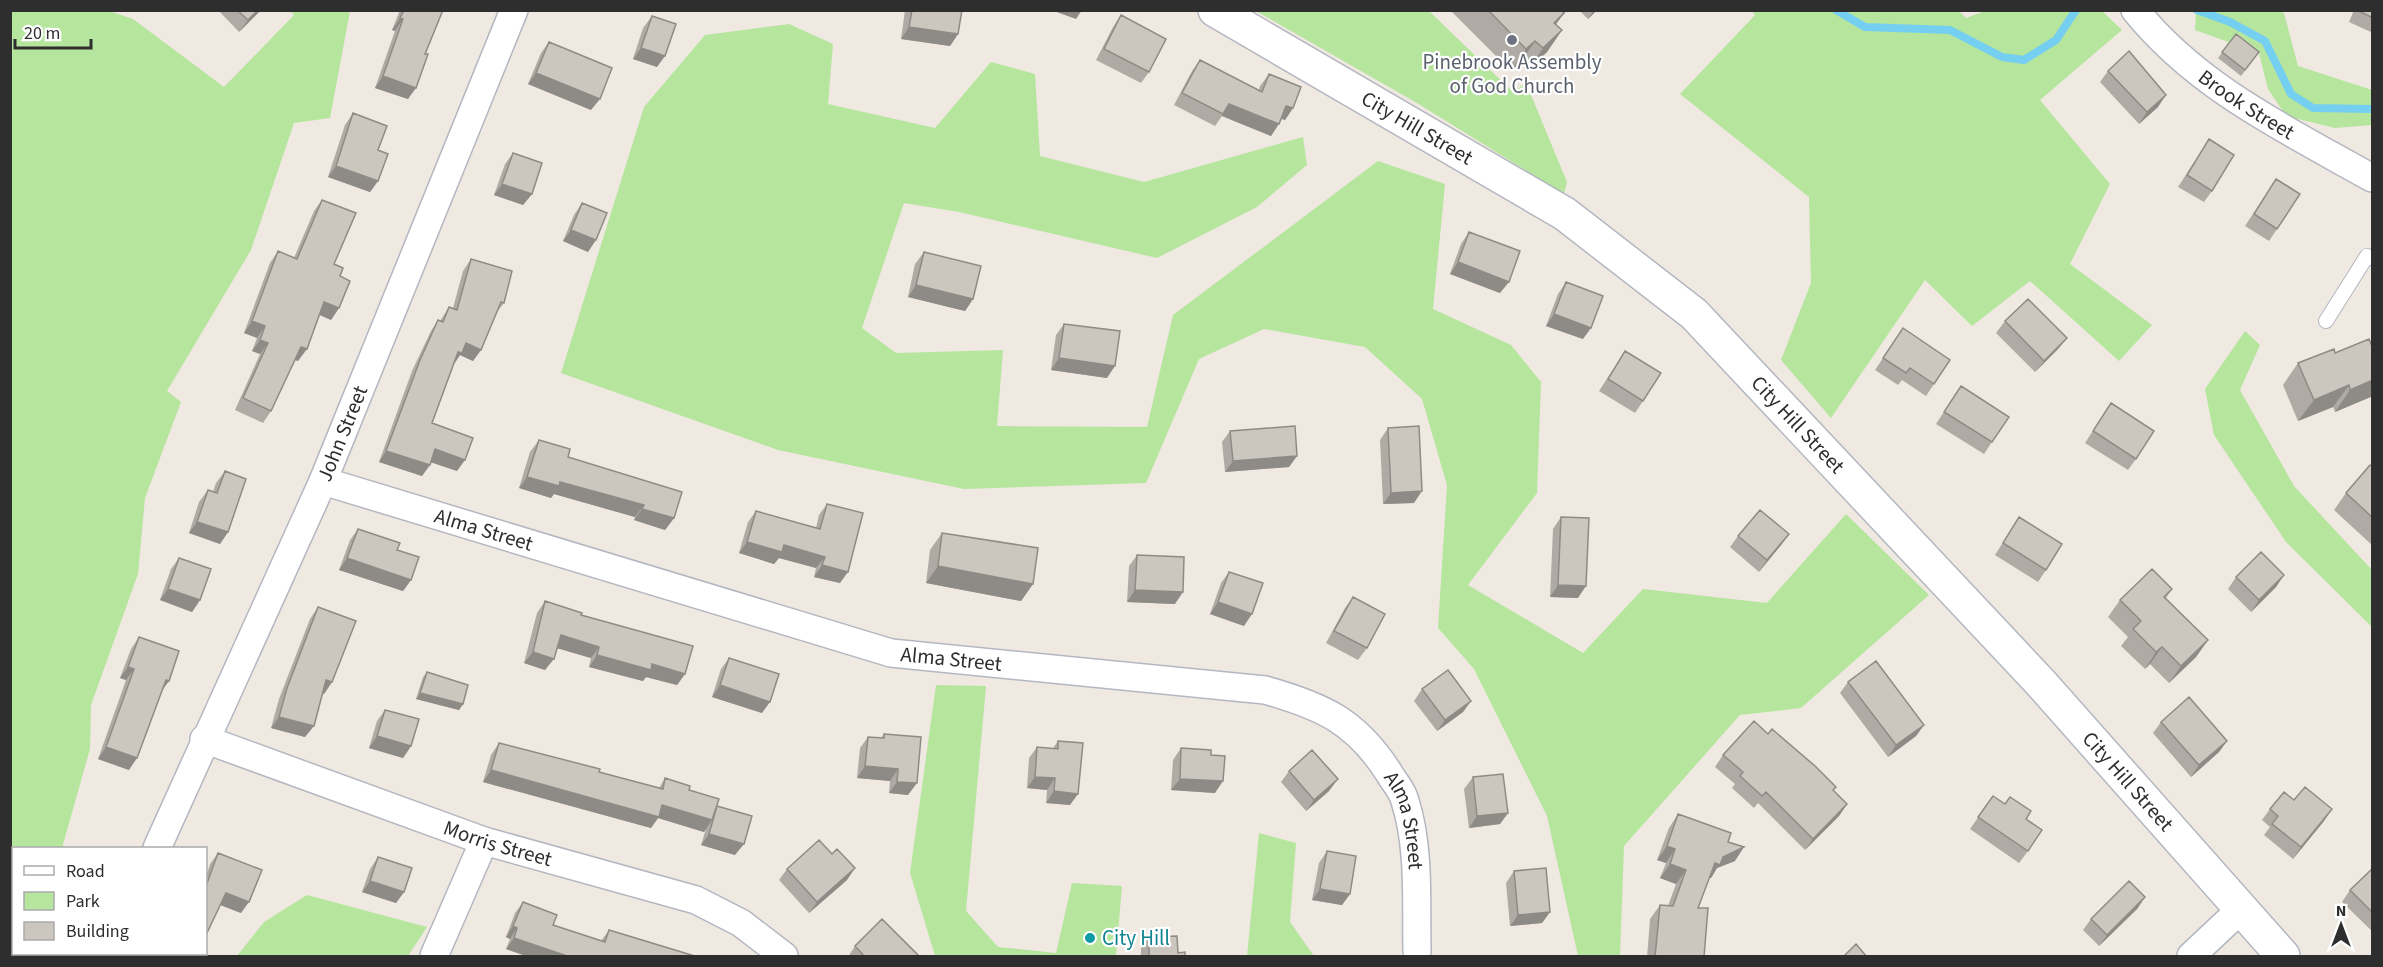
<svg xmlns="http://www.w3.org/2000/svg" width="2383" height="967" font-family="'Source Sans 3',sans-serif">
<rect width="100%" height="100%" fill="#efe9e1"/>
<path fill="#b6e59e" d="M 2275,10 L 2284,13 L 2298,66 L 2372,90 L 2372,125 L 2335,128 L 2286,116 L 2268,89 L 2259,53 L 2195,30 L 2196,11 Z
M 10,11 L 109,11 L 133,19 L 224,87 L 294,15 L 290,11 L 350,11 L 330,118 L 294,123 L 251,250 L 167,391 L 181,402 L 145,498 L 138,574 L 91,705 L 90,749 L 62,848 L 14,848 L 13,855 L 10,855 Z
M 1256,11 L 1429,11 L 1513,92 L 1526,83 L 1567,182 L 1564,194 L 1417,103 Z
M 1959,11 L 1966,18 L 1985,11 L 2102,11 L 2122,30 L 2040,100 L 2110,184 L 2070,264 L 2152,325 L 2119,361 L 2030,281 L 1972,326 L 1925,280 L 1831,418 L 1781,360 L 1811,283 L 1809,197 L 1680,94 L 1755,15 L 1752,11 Z
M 789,24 L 833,44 L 828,104 L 935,128 L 991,62 L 1035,74 L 1040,156 L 1144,182 L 1303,137 L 1307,165 L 1257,207 L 1157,258 L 959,212 L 904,203 L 862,328 L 896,353 L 1003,350 L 997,426 L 1147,427 L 1173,315 L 1378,161 L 1445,184 L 1433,309 L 1511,345 L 1541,382 L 1537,493 L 1468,585 L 1583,653 L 1643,589 L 1767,603 L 1846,514 L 1929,595 L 1801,708 L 1740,715 L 1624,846 L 1620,956 L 1578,956 L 1547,816 L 1474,669 L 1438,628 L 1447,485 L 1422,399 L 1365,347 L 1264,329 L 1199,359 L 1146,483 L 964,489 L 778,450 L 561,373 L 644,107 L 705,35 Z
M 2245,331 L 2260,345 L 2240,390 L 2294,486 L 2372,570 L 2372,627 L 2286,542 L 2214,435 L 2205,389 Z
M 936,685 L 986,686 L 966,911 L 998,947 L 1056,953 L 1072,883 L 1122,886 L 1116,956 L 935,956 L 910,873 Z
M 1259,833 L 1296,843 L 1290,922 L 1314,956 L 1247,956 Z
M 307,895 L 427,927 L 408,956 L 237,956 L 264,922 Z"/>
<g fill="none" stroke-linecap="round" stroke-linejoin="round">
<path stroke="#75cff0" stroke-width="8" d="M 1836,10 L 1865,27 L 1950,30 L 2002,57 L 2024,60 L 2056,40 L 2076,10
M 2197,10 L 2230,22 L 2265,41 L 2291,94 L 2313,108 L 2372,109"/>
<g stroke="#b4b7c1" stroke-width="16">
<path id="service" d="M 2326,321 L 2367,256 L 2372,258"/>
</g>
<g stroke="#b4b7c1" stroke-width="30">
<g id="minor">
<path id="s1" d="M 2135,10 C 2198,88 2287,130 2372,178"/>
<path id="s2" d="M 323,481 L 891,653 L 1265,690 C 1322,706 1356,721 1389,773 C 1394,782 1403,791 1405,801 C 1420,848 1416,902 1417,951"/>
<path id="s3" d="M 204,739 L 484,841 L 696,900 L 741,923 L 784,956"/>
<path id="s4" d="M 157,848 L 323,481 L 514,10"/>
<path d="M 111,956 L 112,954"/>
<path d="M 434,956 L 484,841"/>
<path d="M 2191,956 L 2240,910"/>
</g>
</g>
<g stroke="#b4b7c1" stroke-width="36">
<g id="tertiary">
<path id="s5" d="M 1215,10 L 1565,214 L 1694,314 L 2040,682 L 2283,956"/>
</g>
</g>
<use href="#service" stroke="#fff" stroke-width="14"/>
<use href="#minor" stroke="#fff" stroke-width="27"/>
<use href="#tertiary" stroke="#fff" stroke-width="33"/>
</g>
<path fill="#afaba4" d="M 218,10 L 261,10 L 239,32 Z
M 400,10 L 443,10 L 425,54 L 408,99 L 375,88 L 395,31 L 392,30 Z
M 905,10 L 962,10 L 958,34 L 950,46 L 901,39 Z
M 1450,10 L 1567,10 L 1562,16 L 1556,24 L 1562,30 L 1547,52 L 1528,70 L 1520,63 L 1511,71 Z
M 1579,10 L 1597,10 L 1588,19 Z
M 2354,10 L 2373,10 L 2373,33 L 2349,22 Z
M 1121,15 L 1149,72 L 1141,83 L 1096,60 L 1113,27 Z
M 652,16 L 657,67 L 633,59 L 643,28 Z
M 2236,34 L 2259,52 L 2241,76 L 2218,58 Z
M 549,42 L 591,110 L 528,84 L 541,53 Z
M 1200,60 L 1259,90 L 1260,86 L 1269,74 L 1293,108 L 1285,120 L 1281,119 L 1271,136 L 1222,116 L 1215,126 L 1174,105 L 1192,71 Z
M 2108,71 L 2158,107 L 2139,124 L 2100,82 Z
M 353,113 L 378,150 L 378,181 L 370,192 L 328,177 L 345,125 Z
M 2209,139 L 2212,191 L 2204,202 L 2178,187 Z
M 513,153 L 532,194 L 523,205 L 494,195 L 505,164 Z
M 2276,179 L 2277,229 L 2269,241 L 2245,226 Z
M 322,200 L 334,264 L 340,276 L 339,308 L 331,320 L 319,315 L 298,361 L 295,360 L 271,411 L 263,423 L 235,410 L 260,354 L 252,351 L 257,338 L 244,333 L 270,263 L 278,251 L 294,258 L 314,211 Z
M 582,203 L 588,252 L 563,241 L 574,215 Z
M 1469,232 L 1500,293 L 1450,274 L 1461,244 Z
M 924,252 L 973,299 L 965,311 L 908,297 L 915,264 Z
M 471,259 L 504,303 L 497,312 L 481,350 L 473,361 L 460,355 L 454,364 L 432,423 L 457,471 L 431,462 L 422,476 L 379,462 L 412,371 L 431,331 L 438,320 L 440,321 L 449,307 L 453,308 L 463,271 Z
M 1566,282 L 1583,339 L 1546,326 L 1558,294 Z
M 2005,321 L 2067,338 L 2058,349 L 2035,372 L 1996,333 Z
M 1064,324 L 1107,378 L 1051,370 L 1056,335 Z
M 1903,328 L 1934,384 L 1926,396 L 1902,380 L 1898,385 L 1875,370 Z
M 2373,343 L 2373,396 L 2335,412 L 2333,407 L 2298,421 L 2283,385 L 2298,363 Z
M 1625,351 L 1643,401 L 1635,413 L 1599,391 Z
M 1961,386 L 1992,442 L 1984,454 L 1936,424 Z
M 2111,403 L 2136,459 L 2128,470 L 2085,443 Z
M 1388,428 L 1414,503 L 1383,504 L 1380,440 Z
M 1230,431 L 1297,456 L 1289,467 L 1225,472 L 1222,442 Z
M 539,440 L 568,457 L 674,518 L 665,530 L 634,520 L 635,517 L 554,494 L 551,498 L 519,488 L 530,452 Z
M 2373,467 L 2373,546 L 2334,510 L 2346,493 Z
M 225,471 L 228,532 L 220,544 L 189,533 L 199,502 L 208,490 L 213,492 L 216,483 Z
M 827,504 L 840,583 L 814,577 L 816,568 L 779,558 L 774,564 L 739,553 L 748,522 L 756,511 L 816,528 L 819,515 Z
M 1561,517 L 1578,598 L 1550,597 L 1553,529 Z
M 2019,517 L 2046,570 L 2038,582 L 1995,555 Z
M 358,529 L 397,550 L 411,580 L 403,591 L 339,570 L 350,540 Z
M 942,533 L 1033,584 L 1021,601 L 926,583 L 930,550 Z
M 1789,534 L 1781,545 L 1759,572 L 1730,547 L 1738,536 Z
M 1137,555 L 1175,604 L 1127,602 L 1129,566 Z
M 179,558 L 200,600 L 192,612 L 160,600 L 171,569 Z
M 1229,572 L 1244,626 L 1210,614 L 1221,583 Z
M 2284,575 L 2276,587 L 2251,612 L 2228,589 L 2236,577 Z
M 2172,589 L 2166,598 L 2208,640 L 2196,657 L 2169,683 L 2150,664 L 2145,669 L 2121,646 L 2128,637 L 2108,617 L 2120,600 Z
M 1353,597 L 1367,648 L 1358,660 L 1326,643 L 1345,608 Z
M 545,601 L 581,615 L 685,674 L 677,685 L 646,677 L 643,681 L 589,667 L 591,658 L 557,648 L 545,670 L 524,663 L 537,613 Z
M 318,607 L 332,682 L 324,694 L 323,693 L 305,737 L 271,728 L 279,699 L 310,619 Z
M 139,637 L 129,770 L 98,759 L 126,680 L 120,678 L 131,649 Z
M 729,658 L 762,713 L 712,697 L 721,669 Z
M 427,672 L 463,704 L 459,710 L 416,699 L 423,677 Z
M 1848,682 L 1924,725 L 1916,736 L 1888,757 L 1840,693 Z
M 1422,689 L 1471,701 L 1463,712 L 1437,731 L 1414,701 Z
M 385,710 L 411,746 L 403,758 L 369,748 L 377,721 Z
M 2161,722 L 2227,741 L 2219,752 L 2191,777 L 2153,733 Z
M 884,734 L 908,795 L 889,793 L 890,781 L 857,778 L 860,748 L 868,737 L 881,738 Z
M 1058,741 L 1070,805 L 1046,803 L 1047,790 L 1027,788 L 1029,758 L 1037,747 L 1053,748 Z
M 499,743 L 599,772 L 659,788 L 665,778 L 689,790 L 717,807 L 735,855 L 701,845 L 706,829 L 704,832 L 658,818 L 651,828 L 483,782 L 491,755 Z
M 1181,748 L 1211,755 L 1215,793 L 1171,790 L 1173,760 Z
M 1723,755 L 1833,790 L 1847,804 L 1839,816 L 1805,850 L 1758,803 L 1754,808 L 1732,788 L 1735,784 L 1715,767 Z
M 1289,771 L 1329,791 L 1306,811 L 1281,782 Z
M 1473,777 L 1508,813 L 1500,824 L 1469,828 L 1464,789 Z
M 1993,796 L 2026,819 L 2028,851 L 2019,863 L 1970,829 Z
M 2294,800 L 2324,821 L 2293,859 L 2264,835 L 2270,827 L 2262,820 L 2270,809 Z
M 1678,814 L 1728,842 L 1735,861 L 1717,868 L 1711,878 L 1709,878 L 1698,908 L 1704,957 L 1647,957 L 1650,919 L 1660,905 L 1668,906 L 1676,884 L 1660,878 L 1666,863 L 1657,860 L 1669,828 Z
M 1327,851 L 1350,894 L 1342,905 L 1312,900 L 1319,863 Z
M 218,853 L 241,913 L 220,905 L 206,935 L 206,877 L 210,864 Z
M 832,854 L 847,880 L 809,913 L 779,880 L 787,869 Z
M 378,857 L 404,892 L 396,903 L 362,892 L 370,869 Z
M 2373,868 L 2373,932 L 2342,902 L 2350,890 Z
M 1514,871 L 1550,912 L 1542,923 L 1510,926 L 1506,883 Z
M 2145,897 L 2137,909 L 2099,946 L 2083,930 L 2091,919 Z
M 523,902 L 553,925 L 601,941 L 609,930 L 698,957 L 529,957 L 506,949 L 510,939 L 506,937 L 515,913 Z
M 14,916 L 14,932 L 10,930 L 10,922 Z
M 1149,937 L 1178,953 L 1185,957 L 1141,957 L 1141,948 Z
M 855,946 L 917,957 L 848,957 Z
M 31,954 L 60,954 L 58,957 L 37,957 Z"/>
<path fill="#8e8b86" d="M 258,10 L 261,10 L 239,32 L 248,20 Z
M 1051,10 L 1082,10 L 1076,19 Z
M 1561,10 L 1567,10 L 1562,16 L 1548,35 Z
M 1594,10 L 1597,10 L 1588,19 Z
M 400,18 L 403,19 L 395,31 L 392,30 Z
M 909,27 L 958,34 L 950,46 L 901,39 Z
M 1562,30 L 1547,52 L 1528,70 L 1543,48 Z
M 1535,41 L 1520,63 L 1511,71 L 1526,49 Z
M 641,48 L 665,56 L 657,67 L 633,59 Z
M 536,73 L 600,99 L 591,110 L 528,84 Z
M 383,76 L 416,88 L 408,99 L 375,88 Z
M 2166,95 L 2158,107 L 2139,124 L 2147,112 Z
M 1229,104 L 1279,124 L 1271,136 L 1222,116 Z
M 1286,106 L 1293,108 L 1285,120 L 1278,117 Z
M 336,166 L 378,181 L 370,192 L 328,177 Z
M 502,184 L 532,194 L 523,205 L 494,195 Z
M 571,230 L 596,240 L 588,252 L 563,241 Z
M 1458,262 L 1509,282 L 1500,293 L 1450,274 Z
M 916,285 L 973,299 L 965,311 L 908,297 Z
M 324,302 L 339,308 L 331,320 L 316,313 Z
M 1554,314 L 1591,328 L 1583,339 L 1546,326 Z
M 252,321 L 265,326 L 257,338 L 244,333 Z
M 2067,338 L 2058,349 L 2035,372 L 2044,361 Z
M 260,340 L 268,343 L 260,354 L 252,351 Z
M 466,343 L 481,350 L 473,361 L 460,355 L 454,364 L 458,352 Z
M 301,347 L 307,349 L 298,361 L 293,359 Z
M 1059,358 L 1115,366 L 1107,378 L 1051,370 Z
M 2373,380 L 2373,396 L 2335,412 L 2350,390 Z
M 2349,385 L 2333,407 L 2298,421 L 2314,400 Z
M 435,449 L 465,460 L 457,471 L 427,461 Z
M 386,451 L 430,465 L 422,476 L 379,462 Z
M 1297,456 L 1289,467 L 1225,472 L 1233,461 Z
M 527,477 L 560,482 L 644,505 L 635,517 L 554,494 L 551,498 L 519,488 Z
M 1422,491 L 1414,503 L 1383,504 L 1391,493 Z
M 642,509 L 674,518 L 665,530 L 634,520 Z
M 197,522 L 228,532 L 220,544 L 189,533 Z
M 1789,534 L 1781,545 L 1759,572 L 1767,560 Z
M 747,542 L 784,545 L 825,557 L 816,568 L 779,558 L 774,564 L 739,553 Z
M 347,558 L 411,580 L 403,591 L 339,570 Z
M 822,565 L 848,572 L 840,583 L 814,577 Z
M 938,566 L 1033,584 L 1021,601 L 926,583 Z
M 2284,575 L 2276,587 L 2251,612 L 2259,600 Z
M 1558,585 L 1586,586 L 1578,598 L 1550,597 Z
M 168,589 L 200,600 L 192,612 L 160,600 Z
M 1135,590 L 1183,592 L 1175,604 L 1127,602 Z
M 1218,602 L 1252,614 L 1244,626 L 1210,614 Z
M 561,635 L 599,647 L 591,658 L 553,647 Z
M 2208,640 L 2196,657 L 2169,683 L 2181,666 Z
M 2162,647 L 2150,664 L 2145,669 L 2156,652 Z
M 533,652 L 554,659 L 545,670 L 524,663 Z
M 597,655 L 652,664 L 685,674 L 677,685 L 646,677 L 643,681 L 589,667 Z
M 128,667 L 134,669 L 126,680 L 120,678 Z
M 166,680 L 169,681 L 161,692 Z
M 326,680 L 332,682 L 324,694 L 318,691 Z
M 720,685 L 770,702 L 762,713 L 712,697 Z
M 420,693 L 463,704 L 459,710 L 416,699 Z
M 1471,701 L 1463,712 L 1437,731 L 1445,720 Z
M 279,717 L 314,726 L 305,737 L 271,728 Z
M 1924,725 L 1916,736 L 1888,757 L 1896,745 Z
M 377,736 L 411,746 L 403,758 L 369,748 Z
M 2227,741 L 2219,752 L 2191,777 L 2199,765 Z
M 106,747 L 137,758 L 129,770 L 98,759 Z
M 865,766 L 898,769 L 890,781 L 857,778 Z
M 491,770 L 662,805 L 712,820 L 704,832 L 658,818 L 651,828 L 483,782 Z
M 1035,777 L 1055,778 L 1047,790 L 1027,788 Z
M 1180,779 L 1223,781 L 1215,793 L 1171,790 Z
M 1338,779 L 1329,791 L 1306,811 L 1314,800 Z
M 897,782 L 917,783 L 908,795 L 889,793 Z
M 1054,791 L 1078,794 L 1070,805 L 1046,803 Z
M 1847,804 L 1839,816 L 1805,850 L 1813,839 Z
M 2332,809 L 2324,821 L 2293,859 L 2301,847 Z
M 1508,813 L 1500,824 L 1469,828 L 1477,816 Z
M 709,834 L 744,844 L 735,855 L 701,845 Z
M 1667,846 L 1675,849 L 1666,863 L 1657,860 Z
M 1744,847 L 1735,861 L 1717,868 L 1711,878 L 1705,877 L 1715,863 L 1723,857 Z
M 1670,864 L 1686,870 L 1676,884 L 1660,878 Z
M 855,868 L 847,880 L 809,913 L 817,902 Z
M 370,881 L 404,892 L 396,903 L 362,892 Z
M 1320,889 L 1350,894 L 1342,905 L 1312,900 Z
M 226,893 L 249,902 L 241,913 L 218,904 Z
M 2145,897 L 2137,909 L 2099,946 L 2107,935 Z
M 1550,912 L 1542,923 L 1510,926 L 1518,915 Z
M 513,926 L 517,928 L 510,939 L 506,937 Z
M 514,938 L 570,957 L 529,957 L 506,949 Z"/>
<path fill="#cbc7bf" stroke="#8e8b86" stroke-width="1.5" d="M 237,10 L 258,10 L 248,20 Z
M 404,10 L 443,10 L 425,54 L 428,54 L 416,88 L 383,76 L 403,19 L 400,18 Z
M 912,10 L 962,10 L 958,34 L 909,27 Z
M 1488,10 L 1561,10 L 1564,13 L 1554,23 L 1562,30 L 1543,48 L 1535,41 L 1526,49 Z
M 2357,10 L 2373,10 L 2373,18 Z
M 1121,15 L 1166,39 L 1149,72 L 1104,49 Z
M 652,16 L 676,24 L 665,56 L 641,48 Z
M 2236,34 L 2259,52 L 2245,70 L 2222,52 Z
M 549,42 L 612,68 L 600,99 L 536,73 Z
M 2129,51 L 2166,95 L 2147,112 L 2108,71 Z
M 1200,60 L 1262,92 L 1269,74 L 1301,87 L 1293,108 L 1286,106 L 1279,124 L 1229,104 L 1223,114 L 1182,93 Z
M 353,113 L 387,126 L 378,150 L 388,154 L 378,181 L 336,166 Z
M 2209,139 L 2234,155 L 2212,191 L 2187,175 Z
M 513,153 L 542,163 L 532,194 L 502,184 Z
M 2276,179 L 2300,194 L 2277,229 L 2254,214 Z
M 322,200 L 356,213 L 334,264 L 343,268 L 340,276 L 350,281 L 339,308 L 324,302 L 307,349 L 301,347 L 271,411 L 243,398 L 268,343 L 260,340 L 265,326 L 252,321 L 278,251 L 297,259 Z
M 582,203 L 607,213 L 596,240 L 571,230 Z
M 1469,232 L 1520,251 L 1509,282 L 1458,262 Z
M 924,252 L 981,266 L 973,299 L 916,285 Z
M 471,259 L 512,271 L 504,303 L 501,302 L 481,350 L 466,343 L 462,353 L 458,352 L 432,423 L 473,438 L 465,460 L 435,449 L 430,465 L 386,451 L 420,360 L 438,320 L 443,322 L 449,307 L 457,310 Z
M 1566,282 L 1603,296 L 1591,328 L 1554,314 Z
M 2028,299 L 2067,338 L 2044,361 L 2005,321 Z
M 1064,324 L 1120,331 L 1115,366 L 1059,358 Z
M 1903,328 L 1950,360 L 1934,384 L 1910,368 L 1906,373 L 1883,358 Z
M 2369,339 L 2371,344 L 2373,343 L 2373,380 L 2350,390 L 2349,385 L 2314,400 L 2298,363 L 2334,349 L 2335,353 Z
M 1625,351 L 1661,373 L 1643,401 L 1608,379 Z
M 1961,386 L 2009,417 L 1992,442 L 1944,412 Z
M 2111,403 L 2154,431 L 2136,459 L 2093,431 Z
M 1295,426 L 1297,456 L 1233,461 L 1230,431 Z
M 1419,426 L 1422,491 L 1391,493 L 1388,428 Z
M 539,440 L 570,449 L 568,457 L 682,492 L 674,518 L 642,509 L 644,505 L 560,482 L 559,486 L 527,477 Z
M 2370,465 L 2373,467 L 2373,518 L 2346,493 Z
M 225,471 L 246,479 L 228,532 L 197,522 L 208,490 L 217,493 Z
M 827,504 L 863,513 L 848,572 L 822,565 L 825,557 L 784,545 L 782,552 L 747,542 L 756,511 L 820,529 Z
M 1760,510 L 1789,534 L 1767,560 L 1738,536 Z
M 1561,517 L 1589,518 L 1586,586 L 1558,585 Z
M 2019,517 L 2062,544 L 2046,570 L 2003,543 Z
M 358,529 L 400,543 L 397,550 L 419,557 L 411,580 L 347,558 Z
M 942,533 L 1038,548 L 1033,584 L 938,566 Z
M 2261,552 L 2284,575 L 2259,600 L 2236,577 Z
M 1137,555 L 1184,557 L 1183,592 L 1135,590 Z
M 179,558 L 211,569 L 200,600 L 168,589 Z
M 2152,569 L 2172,589 L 2164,597 L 2208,640 L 2181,666 L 2162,647 L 2156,652 L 2133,629 L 2141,621 L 2120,600 Z
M 1229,572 L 1263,583 L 1252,614 L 1218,602 Z
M 1353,597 L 1385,614 L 1367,648 L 1334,631 Z
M 545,601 L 582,613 L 581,615 L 693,646 L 685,674 L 652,664 L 651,670 L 597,655 L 599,647 L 561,635 L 554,659 L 533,652 Z
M 318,607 L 356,621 L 332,682 L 326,680 L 314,726 L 279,717 L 287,688 Z
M 139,637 L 179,651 L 169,681 L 166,680 L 137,758 L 106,747 L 134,669 L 128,667 Z
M 729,658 L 779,674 L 770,702 L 720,685 Z
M 1876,661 L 1924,725 L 1896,745 L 1848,682 Z
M 1448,670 L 1471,701 L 1445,720 L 1422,689 Z
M 427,672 L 468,685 L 463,704 L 420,693 Z
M 2189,697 L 2227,741 L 2199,765 L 2161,722 Z
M 385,710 L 419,719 L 411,746 L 377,736 Z
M 1754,721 L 1768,734 L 1772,729 L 1815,766 L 1836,787 L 1833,790 L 1847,804 L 1813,839 L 1766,792 L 1762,796 L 1740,776 L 1743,772 L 1723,755 Z
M 884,734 L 921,737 L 917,783 L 897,782 L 898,769 L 865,766 L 868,737 L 884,738 Z
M 1058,741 L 1083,743 L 1078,794 L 1054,791 L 1055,778 L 1035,777 L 1037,747 L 1058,749 Z
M 499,743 L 600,769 L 599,772 L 663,789 L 665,778 L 690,786 L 689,790 L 719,799 L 712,820 L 662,805 L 659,817 L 491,770 Z
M 1181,748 L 1211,750 L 1211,755 L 1225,756 L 1223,781 L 1180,779 Z
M 1312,750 L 1338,779 L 1314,800 L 1289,771 Z
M 1503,774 L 1508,813 L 1477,816 L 1473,777 Z
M 2305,787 L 2332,809 L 2301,847 L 2272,824 L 2278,816 L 2270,809 L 2284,792 L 2294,800 Z
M 1993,796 L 2005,804 L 2010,797 L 2031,811 L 2026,819 L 2042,830 L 2028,851 L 1978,817 Z
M 717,806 L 752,816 L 744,844 L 709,834 Z
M 1678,814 L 1731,833 L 1728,842 L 1744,847 L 1723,857 L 1720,865 L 1715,863 L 1698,908 L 1708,908 L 1704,957 L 1655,957 L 1660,905 L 1673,906 L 1686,870 L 1670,864 L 1675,849 L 1667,846 Z
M 819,840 L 832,854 L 837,849 L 855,868 L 817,902 L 787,869 Z
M 1327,851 L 1356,856 L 1350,894 L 1320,889 Z
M 218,853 L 262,870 L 249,902 L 226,893 L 206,935 L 206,886 Z
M 378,857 L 412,868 L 404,892 L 370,881 Z
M 1546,868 L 1550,912 L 1518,915 L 1514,871 Z
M 2373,868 L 2373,913 L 2350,890 Z
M 2129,881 L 2145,897 L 2107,935 L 2091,919 Z
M 523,902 L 557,915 L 553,925 L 605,942 L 609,930 L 698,957 L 570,957 L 514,938 L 517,928 L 513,926 Z
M 882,919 L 918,955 L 917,957 L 865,957 L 855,946 Z
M 1177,936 L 1178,953 L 1185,952 L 1185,957 L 1149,957 L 1149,937 Z
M 1856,944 L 1867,957 L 1843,957 Z
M 174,954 L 200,954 L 207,957 L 173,957 Z"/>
<circle fill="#6b7280" stroke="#fff" stroke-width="2" cx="1512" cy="40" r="6"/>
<circle fill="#0f9aa8" stroke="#fff" stroke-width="2" cx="1090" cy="938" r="6"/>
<g text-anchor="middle" stroke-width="4.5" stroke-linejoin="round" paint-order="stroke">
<g font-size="21" fill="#5b616d" stroke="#fff">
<text x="1512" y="69">Pinebrook Assembly<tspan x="1512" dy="24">of God Church</tspan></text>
</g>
<g font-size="21" fill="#2e2e2e" stroke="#fff">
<text dy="7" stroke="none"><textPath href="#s1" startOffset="147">Brook Street</textPath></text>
<text dy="7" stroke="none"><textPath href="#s5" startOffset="234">City Hill Street</textPath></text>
<text dy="7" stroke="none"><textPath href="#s5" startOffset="720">City Hill Street</textPath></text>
<text dy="7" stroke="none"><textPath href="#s4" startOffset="454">John Street</textPath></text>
<text dy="7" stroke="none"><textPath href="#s2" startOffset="168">Alma Street</textPath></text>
<text dy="7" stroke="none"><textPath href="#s2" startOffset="654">Alma Street</textPath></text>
<text dy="7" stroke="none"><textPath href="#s5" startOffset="1206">City Hill Street</textPath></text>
<text dy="7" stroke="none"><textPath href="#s2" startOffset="1174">Alma Street</textPath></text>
<text dy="7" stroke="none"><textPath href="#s3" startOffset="312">Morris Street</textPath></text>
</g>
<g font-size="21" fill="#0d838f" stroke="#fff" text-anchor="start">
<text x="1102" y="945">City Hill</text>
</g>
</g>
<rect width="2383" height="967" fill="none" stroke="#2e2e2e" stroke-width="24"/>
<rect x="12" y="847" width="195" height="108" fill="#ffffff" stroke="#ababab" stroke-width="1.5"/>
<rect x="24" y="866" width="30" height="9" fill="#ffffff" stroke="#ababab" stroke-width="1.5"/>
<text x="66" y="877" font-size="18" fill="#2e2e2e">Road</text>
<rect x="24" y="892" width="30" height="18" fill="#b6e59e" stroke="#ababab" stroke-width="1.5"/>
<text x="66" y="907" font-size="18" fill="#2e2e2e">Park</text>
<rect x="24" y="922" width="30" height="18" fill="#cbc7bf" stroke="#ababab" stroke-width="1.5"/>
<text x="66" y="937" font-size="18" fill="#2e2e2e">Building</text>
<g transform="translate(2341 925)" stroke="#ffffff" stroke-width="4.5" paint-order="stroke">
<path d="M0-4.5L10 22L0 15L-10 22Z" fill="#2e2e2e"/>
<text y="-9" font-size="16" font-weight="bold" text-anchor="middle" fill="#2e2e2e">N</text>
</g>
<path d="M15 39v9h76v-9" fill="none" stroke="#2e2e2e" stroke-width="3"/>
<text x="24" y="39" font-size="18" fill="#2e2e2e" stroke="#ffffff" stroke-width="4.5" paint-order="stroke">20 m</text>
</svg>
